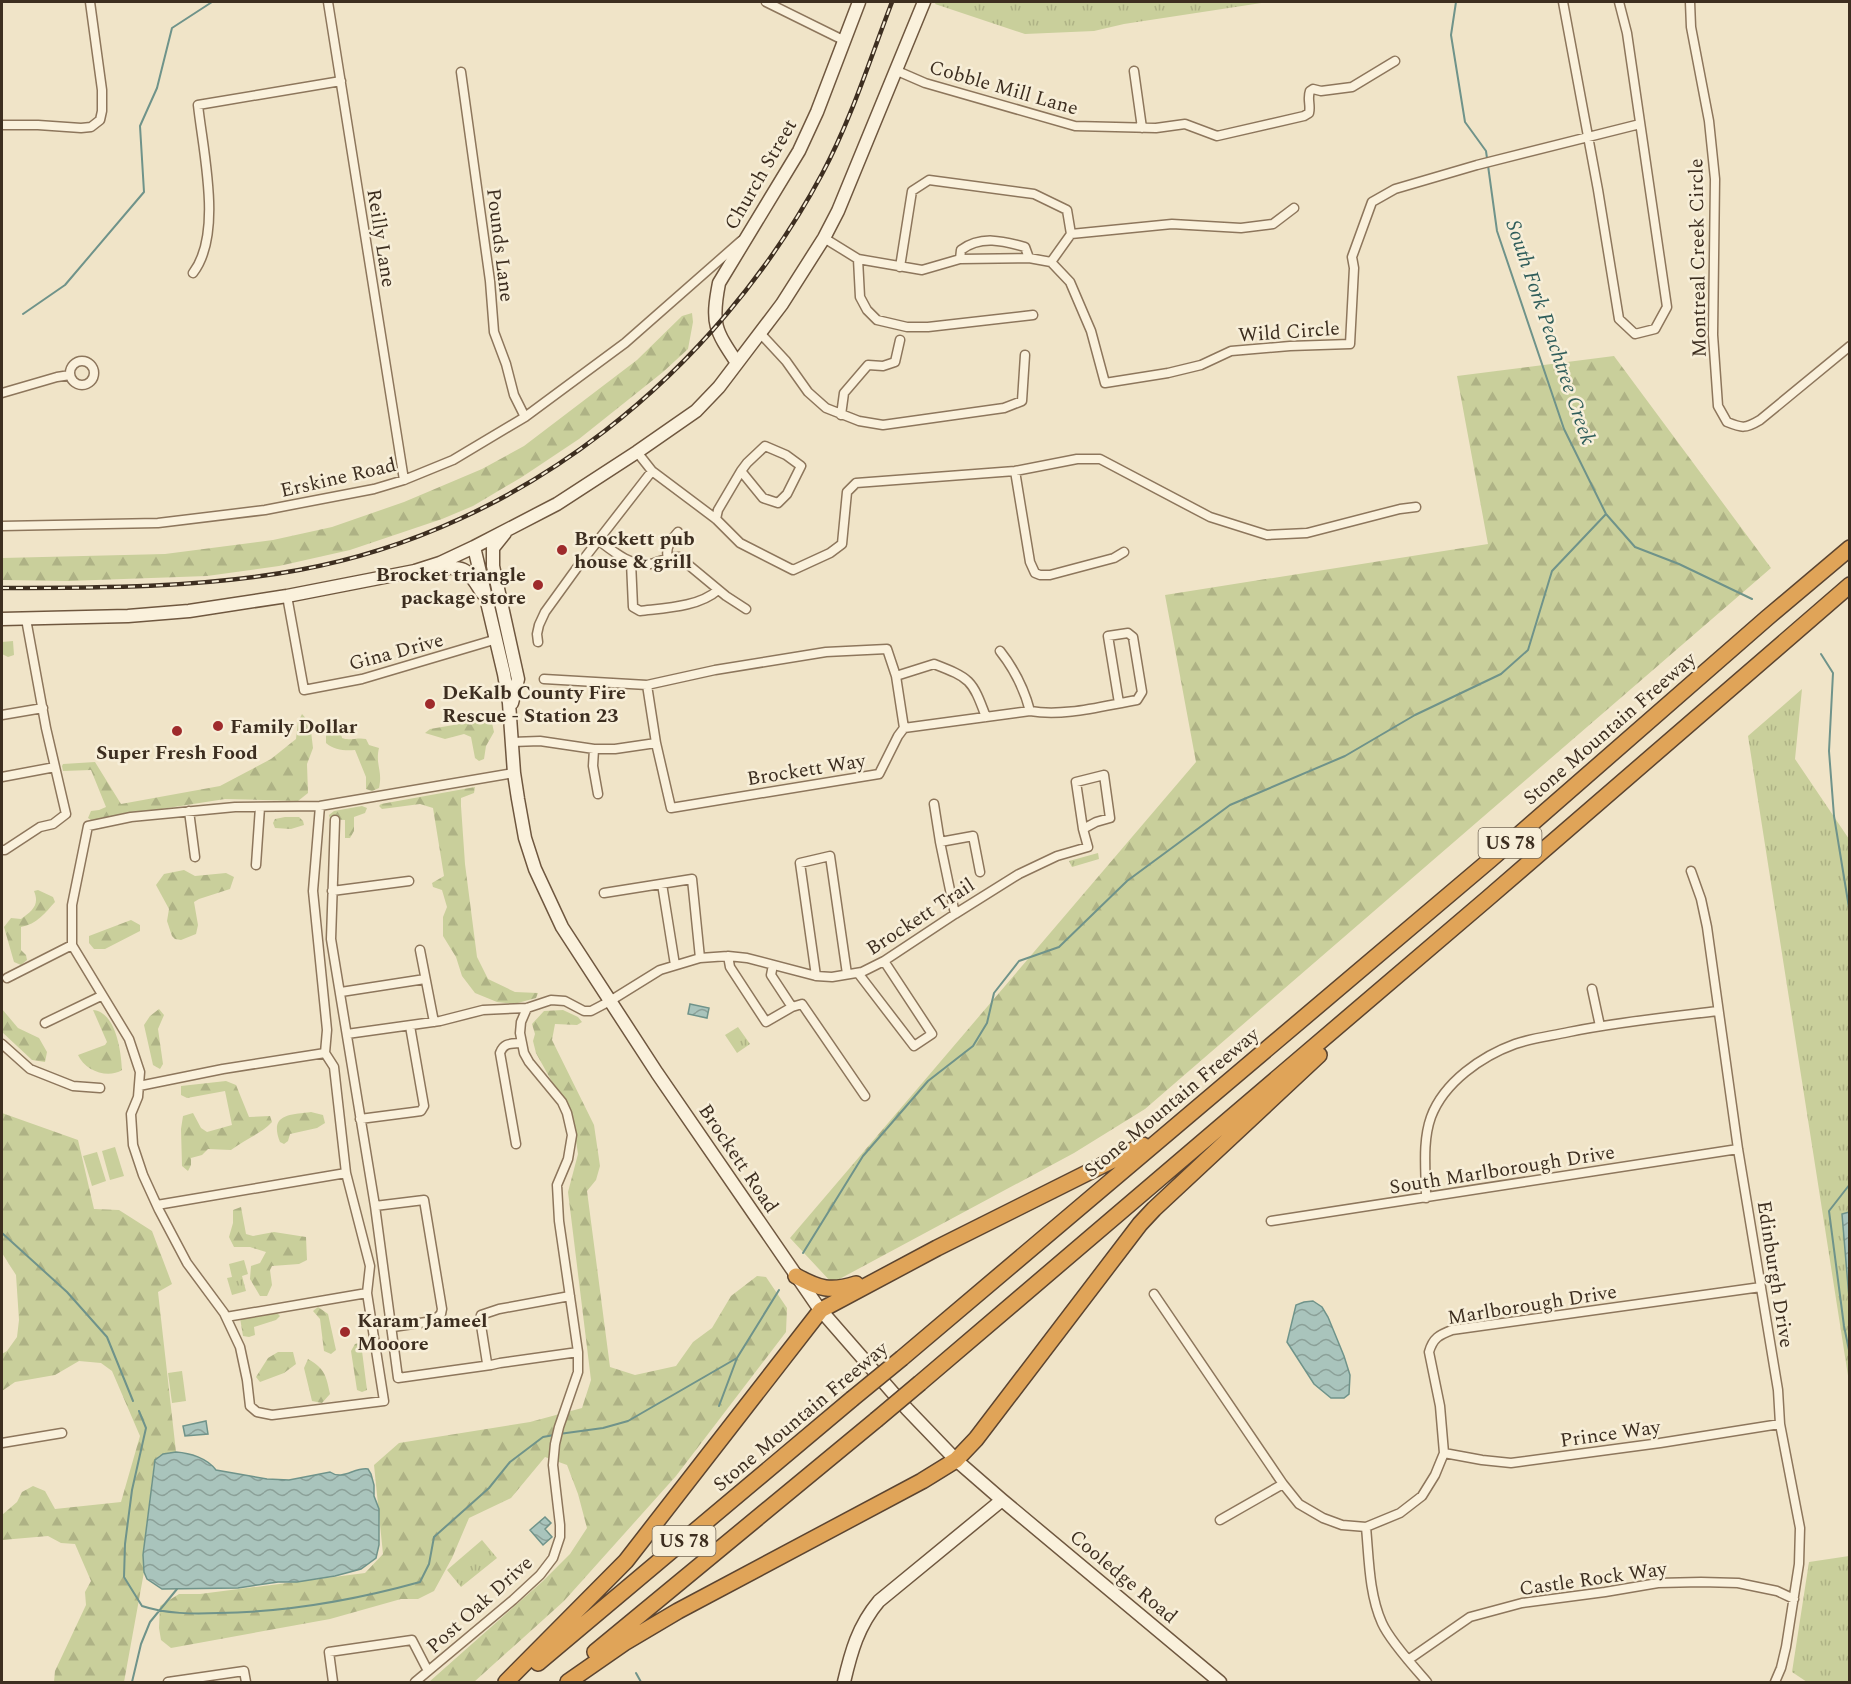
<svg xmlns="http://www.w3.org/2000/svg" width="1851" height="1684" font-family="Spectral,serif">
<defs>
<pattern id="forest-firs" width="22" height="20" patternUnits="userSpaceOnUse" patternTransform="scale(1.5)"><rect width="22" height="20" fill="#c9cf9b"/><path d="M5 1l3.5 6h-7zM16 11l3.5 6h-7z" fill="#aeb285"/></pattern>
<pattern id="park-tufts" width="24" height="20" patternUnits="userSpaceOnUse" patternTransform="scale(1.5)"><rect width="24" height="20" fill="#c9cf9b"/><path d="M3 7l-1-3M5 7V3M7 7l1-3M15 17l-1-3M17 17v-4M19 17l1-3" fill="none" stroke="#aeb285"/></pattern>
<pattern id="water-waves" width="16" height="10" patternUnits="userSpaceOnUse" patternTransform="scale(1.5)"><rect width="16" height="10" fill="#a9c4bc"/><path d="M0 5q4-4 8 0t8 0" fill="none" stroke="#8ba098"/></pattern>
</defs>
<rect width="100%" height="100%" fill="#f0e4c8"/>
<path fill="#c9cf9b" d="M 115,1147 L 124,1176 L 110,1180 L 102,1151 Z
M 97,1152 L 106,1181 L 92,1186 L 83,1156 Z
M 182,1371 L 186,1401 L 172,1403 L 168,1373 Z"/>
<path fill="url(#forest-firs)" d="M 692,313 L 693,322 L 688,349 L 663,372 L 579,439 L 522,477 L 473,506 L 442,519 L 350,550 L 279,566 L 207,576 L 68,581 L 2,580 L 2,558 L 165,554 L 273,540 L 332,527 L 404,502 L 482,469 L 524,446 L 637,360 L 682,316 Z
M 1614,356 L 1771,568 L 1145,1109 L 1074,1153 L 832,1283 L 790,1238 L 1196,762 L 1165,595 L 1488,544 L 1457,376 Z
M 13,641 L 14,655 L 8,657 L 2,654 L 2,642 Z
M 302,714 L 310,723 L 313,748 L 307,764 L 308,793 L 298,801 L 225,799 L 91,820 L 88,818 L 91,811 L 99,810 L 106,807 L 91,770 L 63,771 L 62,766 L 63,764 L 95,762 L 121,804 L 220,786 L 271,759 L 296,739 L 298,722 Z
M 330,718 L 341,733 L 342,738 C 349,741 358,737 366,739 L 369,745 L 379,748 C 375,765 383,770 379,788 L 372,791 L 366,789 L 366,777 L 355,750 C 345,751 334,750 326,743 L 326,724 Z
M 483,720 L 492,723 L 494,732 L 486,746 L 484,759 L 479,761 L 475,758 L 471,737 L 464,734 L 445,739 L 425,733 L 430,729 Z
M 475,787 L 474,793 L 461,798 L 461,806 L 465,864 L 477,957 L 488,979 L 515,992 L 538,993 L 536,998 L 514,1004 L 497,1002 L 475,993 L 462,976 L 456,957 L 443,936 L 443,917 L 447,907 L 442,890 L 433,887 L 432,883 L 444,876 L 433,808 L 420,804 L 382,809 L 379,806 L 381,804 Z
M 362,806 L 367,808 L 365,813 L 354,817 L 354,831 L 350,838 L 345,838 L 345,820 L 330,819 L 329,815 L 334,811 Z
M 285,817 L 299,817 L 303,821 L 304,825 L 291,829 L 275,828 L 273,823 L 275,819 Z
M 184,870 L 195,876 L 226,873 L 234,877 L 230,889 L 199,899 L 194,902 L 198,925 L 196,934 L 181,940 L 175,939 L 172,936 L 167,921 L 169,909 L 156,885 L 164,874 Z
M 38,890 L 53,897 L 55,902 C 45,913 37,924 21,927 L 21,950 L 26,955 L 27,960 L 21,965 L 14,962 L 4,927 L 11,918 L 21,919 C 32,911 40,905 34,891 Z
M 131,920 L 140,925 L 140,931 L 105,949 L 94,949 L 89,943 L 89,936 Z
M 2,1009 L 18,1028 L 39,1038 L 47,1052 L 45,1062 L 32,1060 L 2,1032 Z
M 159,1009 L 164,1015 L 158,1029 L 163,1064 L 160,1069 L 153,1065 L 144,1025 L 150,1016 Z
M 93,1010 C 116,1012 121,1051 122,1070 C 108,1079 85,1071 78,1055 L 105,1045 L 107,1042 Z
M 563,1010 L 578,1017 L 582,1022 L 577,1025 L 555,1024 L 552,1040 L 594,1125 L 600,1166 L 596,1180 L 587,1191 L 610,1367 L 635,1375 L 676,1366 L 693,1342 L 712,1328 L 731,1296 L 757,1276 L 766,1277 L 787,1308 L 786,1332 L 676,1476 L 564,1601 L 474,1682 L 429,1682 L 543,1581 L 570,1554 L 587,1528 L 578,1494 L 567,1465 L 545,1457 L 511,1498 L 469,1518 L 452,1558 L 434,1591 L 418,1599 L 401,1599 L 330,1619 L 171,1648 L 161,1640 L 159,1628 L 160,1606 L 179,1594 L 200,1594 L 365,1573 L 383,1554 L 374,1465 L 399,1443 L 530,1422 L 582,1408 L 591,1380 L 568,1192 L 578,1154 L 573,1120 L 536,1053 L 533,1041 L 535,1034 L 532,1024 L 544,1011 Z
M 226,1081 L 236,1085 L 249,1117 L 270,1116 L 272,1122 C 261,1134 245,1139 231,1150 L 208,1149 L 202,1155 L 191,1158 L 191,1165 L 188,1171 L 182,1166 L 181,1129 L 183,1116 L 193,1113 L 201,1128 L 207,1132 L 232,1125 L 225,1091 L 187,1098 L 181,1095 L 181,1086 Z
M 311,1112 L 323,1115 L 325,1123 L 317,1128 L 290,1134 L 288,1141 L 284,1144 L 280,1142 C 269,1114 289,1115 311,1112 Z
M 2,1113 L 78,1140 L 94,1209 L 119,1210 L 152,1231 L 172,1284 L 158,1292 L 176,1452 C 166,1453 157,1453 154,1463 L 143,1555 L 144,1572 L 124,1682 L 54,1682 L 55,1671 L 86,1605 L 85,1592 L 91,1581 L 75,1544 L 61,1543 L 48,1536 L 2,1540 L 2,1515 L 17,1502 L 22,1492 L 33,1486 L 45,1491 L 55,1509 L 121,1502 L 140,1436 L 112,1371 L 101,1363 L 79,1361 L 55,1375 L 15,1382 L 2,1391 L 2,1354 L 7,1351 L 17,1337 L 19,1320 L 16,1275 L 2,1253 Z
M 241,1207 L 246,1234 L 253,1236 L 274,1232 L 306,1237 L 307,1260 L 299,1264 L 272,1266 L 270,1270 L 272,1285 L 267,1296 L 260,1296 L 250,1279 L 251,1266 L 260,1263 L 266,1252 L 250,1247 L 234,1247 L 229,1237 L 233,1223 L 233,1210 Z
M 318,1307 L 328,1314 L 336,1350 L 331,1354 L 324,1351 L 320,1319 L 313,1311 Z
M 276,1312 L 280,1316 L 276,1320 L 254,1327 L 255,1335 L 249,1337 L 243,1336 L 240,1318 Z
M 359,1343 L 362,1351 L 367,1390 L 362,1392 L 357,1390 L 351,1351 L 355,1344 Z
M 278,1352 L 293,1352 L 296,1364 L 284,1373 L 260,1382 L 256,1377 L 268,1358 Z
M 308,1359 C 325,1369 326,1375 330,1394 L 322,1403 L 312,1401 L 304,1368 Z"/>
<path fill="url(#park-tufts)" d="M 936,2 L 1268,2 L 1124,24 L 1094,31 L 1025,34 L 935,4 Z
M 1802,689 L 1795,759 L 1849,839 L 1849,1382 L 1748,736 Z
M 1098,853 L 1099,859 L 1072,867 L 1069,861 Z
M 738,1027 L 750,1044 L 737,1053 L 725,1035 Z
M 244,1260 L 248,1274 L 242,1276 L 246,1291 L 232,1295 L 227,1278 L 232,1277 L 229,1264 Z
M 482,1540 L 497,1558 L 461,1587 L 447,1570 Z
M 1849,1556 L 1849,1682 L 1807,1682 L 1792,1672 L 1809,1562 Z"/>
<path fill="url(#water-waves)" stroke="#6f938a" stroke-width="1.5" d="M 690,1004 L 709,1008 L 707,1018 L 688,1014 Z
M 1849,1212 L 1850,1212 L 1849,1298 L 1842,1214 Z
M 1313,1301 L 1322,1307 L 1328,1317 L 1344,1356 L 1350,1375 L 1349,1394 L 1344,1398 L 1331,1398 L 1314,1384 L 1287,1342 L 1296,1305 L 1304,1302 Z
M 206,1421 L 208,1434 L 185,1436 L 183,1426 Z
M 176,1452 C 190,1453 207,1458 216,1470 L 267,1479 L 289,1480 L 330,1472 C 343,1481 354,1467 368,1469 L 371,1474 L 374,1485 L 374,1496 L 379,1509 L 379,1545 L 376,1558 L 361,1569 L 335,1576 L 297,1582 L 278,1582 L 238,1588 L 162,1589 L 147,1579 L 144,1572 L 143,1555 L 155,1460 L 163,1454 Z
M 545,1517 L 551,1523 L 545,1529 L 552,1537 L 543,1545 L 530,1530 Z"/>
<g fill="none" stroke-linecap="round" stroke-linejoin="round">
<path stroke="#6f938a" stroke-width="2" d="M 1456,2 L 1451,35 L 1465,122 L 1486,151 L 1497,231 L 1564,429 L 1606,514 L 1635,547 L 1679,564 L 1752,599
M 23,314 L 65,285 L 144,192 L 140,126 L 157,88 L 172,28 L 212,2
M 1821,654 L 1833,673 L 1829,751 L 1834,816 L 1850,914
M 1850,1184 L 1829,1211 L 1844,1326 L 1850,1355
M 2,1233 L 67,1292 L 107,1337 L 133,1401
M 803,1253 L 863,1156 L 928,1081 L 973,1046 L 987,1023 L 994,993 L 1019,961 L 1059,947 L 1127,881 L 1230,805 L 1345,756 L 1415,715 L 1501,674 L 1528,650 L 1552,571 L 1606,514
M 719,1406 L 737,1358
M 139,1411 L 146,1428 L 132,1490 L 125,1544 L 124,1577 L 142,1606 C 166,1614 193,1614 219,1613 C 287,1612 355,1600 420,1582 L 429,1564 L 434,1537 L 489,1488 L 510,1462 L 543,1437 L 554,1435
M 559,1434 L 603,1428 L 628,1421 L 737,1358 L 779,1290
M 636,1673 L 641,1682
M 132,1682 L 141,1644 L 150,1622 L 177,1589"/>
<g stroke="#8d765c" stroke-width="11">
<path id="street" d="M 328,2 L 404,480
M 766,2 L 845,41
M 1563,2 L 1598,190 L 1619,319 L 1635,334 L 1655,329 L 1667,307 L 1627,33 L 1619,2
M 1690,2 L 1691,27 L 1709,121 L 1715,179 L 1713,335 L 1718,406 L 1727,422 C 1742,428 1745,429 1760,420 L 1850,346
M 895,70 L 925,83 L 1075,126 L 1156,128 L 1185,124 L 1217,136 L 1304,116 L 1309,113 C 1311,105 1307,99 1310,91 L 1313,89 L 1321,91 L 1352,87 L 1395,61
M 1134,71 L 1142,128
M 461,72 L 490,281 L 494,332 L 506,364 L 514,395 L 525,417
M 2,125 L 38,125 L 81,128 L 91,127 L 100,120 L 102,111 L 102,90 L 90,2
M 1071,234 L 1172,224 L 1241,228 L 1273,224 L 1294,208
M 824,238 L 858,259 L 922,270 L 960,259 L 1029,258 L 1051,262
M 858,259 L 860,297 L 867,310 L 877,320 L 907,327 L 928,327 L 1033,315
M 960,259 L 961,250 C 981,235 1003,241 1025,247 L 1029,258
M 1051,262 L 1070,282 L 1091,331 L 1105,383 L 1168,373 L 1201,365 L 1231,351 L 1290,346 L 1350,344 L 1354,268 L 1352,257 L 1372,202 L 1395,189 L 1477,165 L 1640,124
M 1051,262 L 1071,234
M 900,267 L 912,191 L 929,180 L 1034,194 L 1067,210 L 1071,234
M 193,273 C 223,234 203,152 198,105 L 341,81
M 760,333 L 786,361 L 808,392 L 826,408 L 859,421 L 883,425 L 1004,408 L 1022,401 L 1025,355
M70 373a12 12 0 1 1 24 0a12 12 0 1 1-24 0Z
M 2,393 L 57,377 L 70,375
M 841,415 L 844,393 L 868,365 L 883,366 L 895,362 L 900,340
M 765,446 L 786,455 L 801,466 L 787,494 L 778,503 L 763,498 L 741,471 L 747,463 Z
M 637,452 L 652,471 L 716,519 L 740,543 L 793,570 L 830,553 L 842,544 L 847,492 L 856,483 L 1015,471 L 1077,459 L 1100,459 L 1210,517 L 1267,535 L 1307,533 L 1400,509 L 1416,507
M 1015,471 L 1030,562 L 1035,573 L 1040,575 L 1050,575 L 1114,558 L 1124,552
M 716,519 L 718,510 L 741,471
M 2,526 L 158,523 L 265,510 L 374,489 L 404,480 L 453,460 L 525,417 L 625,343 L 741,241
M 598,540 C 614,552 630,566 650,564 C 660,562 669,556 679,557 L 726,596 L 746,609
M 668,559 C 665,547 671,540 678,532
M 631,562 L 633,607 L 640,611 C 665,608 699,607 718,590
M 287,596 L 304,690 L 362,679 L 497,639
M 538,642 L 537,634 L 539,625 L 545,612 L 579,565 L 652,471
M 1000,651 C 1015,670 1024,688 1030,711
M 896,676 L 904,728
M 544,679 L 647,685
M 2,715 L 43,708
M 512,742 L 540,741 L 594,749 L 615,749 L 656,743 L 671,808 L 879,774 L 898,736 L 904,728 L 1030,711 C 1064,717 1102,706 1137,700 L 1142,692 L 1133,637 L 1128,633 L 1108,636 L 1119,703
M 656,743 L 647,685 L 715,670 L 826,652 L 887,649 L 896,676 L 934,664 C 970,678 972,679 986,717
M 594,749 L 593,766 L 598,794
M 2,777 L 55,767
M 934,804 L 940,842 L 955,914
M 320,806 L 313,891 L 327,1030 L 325,1053
M 189,811 L 195,857
M 335,820 L 331,939 L 375,1206 L 398,1378 L 491,1365
M 940,842 L 973,836 L 980,872
M 2,850 L 5,850 L 40,827 L 53,824 L 66,814 L 46,728 L 26,619
M 256,865 L 260,807
M 1691,871 L 1701,899 L 1707,927 L 1738,1149 L 1778,1390 L 1780,1424 L 1800,1528 L 1799,1564 L 1786,1647 L 1781,1668 L 1775,1682
M 662,884 L 675,965
M 332,891 L 409,881
M 604,893 L 692,879 L 700,958
M 420,950 L 434,1022
M 728,956 L 730,967 L 766,1022 L 792,1007 L 771,975 L 773,965
M 858,973 L 914,1046 L 932,1034 L 884,961
M 816,976 L 800,863 L 830,856 L 847,974
M 7,978 L 72,945
M 1592,989 L 1600,1026
M 341,992 L 425,979
M 792,1007 L 802,1004 L 865,1096
M 45,1023 L 101,996
M 347,1034 L 440,1021 L 483,1010 L 527,1008 L 551,1000 L 565,1001 L 584,1011 L 591,1011 L 610,1001 L 660,970 L 700,958 L 728,956 L 747,958 L 816,976 L 832,977 L 862,972 L 884,961 L 955,914 L 1019,874 L 1057,856 L 1088,847 L 1083,829 L 1096,822 L 1110,818 L 1104,775 L 1076,782 L 1083,829
M 2,1044 L 30,1069 L 73,1086 L 100,1088
M 139,1086 L 223,1069 L 325,1053 L 334,1067 L 346,1173 L 370,1266 L 367,1293 L 384,1401 L 272,1415 L 257,1412 L 250,1406 L 247,1380 L 240,1347 L 224,1313 L 187,1263 L 159,1210 L 143,1175 L 133,1145 L 131,1114 L 138,1097 L 140,1072 L 129,1039 L 72,945 L 72,905 L 88,826 L 131,817 L 235,807 L 320,806 L 514,773
M 360,1119 L 414,1112 L 421,1111 L 424,1106 L 410,1026
M 516,1144 L 500,1053 C 504,1042 511,1044 522,1043
M 1426,1198 C 1426,1171 1422,1142 1431,1117 C 1444,1082 1482,1056 1515,1044 C 1532,1038 1551,1036 1569,1032 C 1618,1022 1668,1017 1718,1011
M 157,1205 L 346,1173
M 375,1206 L 424,1200 L 442,1309 L 441,1314 L 433,1321 L 393,1327
M 1271,1221 L 1738,1149
M 1154,1294 L 1283,1484 L 1299,1504 L 1323,1518 L 1342,1525 L 1366,1527 L 1400,1513 L 1422,1496 L 1435,1475 L 1444,1453 L 1440,1406 L 1429,1352 C 1433,1338 1439,1335 1452,1330 L 1761,1287
M 570,1296 L 499,1309 L 481,1315 L 480,1319 L 487,1363 L 491,1365 L 500,1363 L 578,1352
M 226,1317 L 367,1293
M 2,1443 L 62,1433
M 1444,1453 L 1482,1460 L 1511,1463 L 1660,1443 L 1780,1424
M 1220,1520 L 1283,1484
M 1366,1527 C 1369,1559 1369,1594 1382,1623 C 1390,1641 1414,1667 1427,1682
M 1408,1660 L 1470,1617 L 1522,1603 L 1605,1592 L 1658,1583 L 1701,1582 L 1738,1583 L 1777,1591 L 1794,1599
M 168,1682 L 244,1671 L 246,1682
M 333,1682 L 329,1652 L 412,1640 L 428,1671
M 415,1682 L 513,1600 L 540,1575 L 553,1558 L 560,1537 L 560,1525 L 553,1465 L 555,1444 L 559,1427 L 578,1372 L 578,1352 L 559,1221 L 557,1185 L 568,1159 L 572,1135 L 567,1113 L 562,1102 L 529,1062 L 524,1053 L 520,1033 L 521,1022 L 527,1008"/>
</g>
<g stroke="#6f573f" stroke-width="15">
<path id="secondary" d="M 737,363 C 715,330 711,324 719,283 L 799,151 L 817,112 L 859,2
M 505,533 L 493,548 L 493,566 L 518,679 L 512,703
M 474,547 L 504,674 L 509,703 L 514,773 L 518,799 L 525,838 L 535,869 L 562,927 L 657,1073 L 818,1307 L 907,1409 L 956,1460 L 1002,1500 L 1220,1682
M 434,569 C 464,566 466,566 482,593
M 2,619 L 128,616 L 189,611 L 287,596 L 415,571 L 440,563 L 474,547 L 557,504 L 637,452 L 696,411 L 719,387 L 782,304 L 824,238 L 838,211 L 924,2
M 844,1682 C 851,1652 858,1626 879,1601 L 1002,1500"/>
</g>
<g stroke="#5b4430" stroke-width="18">
<path id="highway" d="M 796,1276 C 819,1289 831,1292 856,1284
M 902,1358 L 1490,860 L 1767,618 L 1850,548
M 920,1383 L 1487,899 L 1850,585
M 595,1652 L 876,1420
M 538,1663 L 852,1399
M 506,1682 L 626,1561 L 821,1310 L 937,1248 L 1143,1145
M 568,1682 L 624,1643 L 678,1611 L 922,1481 L 956,1460 L 976,1439 L 1140,1224 L 1154,1209 L 1319,1055"/>
</g>
<use href="#street" stroke="#faf1dc" stroke-width="8"/>
<use href="#secondary" stroke="#faf1dc" stroke-width="12"/>
<use href="#highway" stroke="#e0a458" stroke-width="15"/>
<g stroke="#3d2e20" stroke-width="4.5">
<path id="rail" d="M 2,588 C 101,588 200,588 299,570 C 523,529 715,373 822,174 C 851,120 870,59 892,2"/>
</g>
<use href="#rail" stroke="#f7eed8" stroke-width="2" stroke-dasharray="7" stroke-linecap="butt"/>
<g stroke="#5b4430" stroke-width="18" stroke-linecap="butt">
<path id="highway-bridge" d="M 852,1399 L 902,1358
M 876,1420 L 920,1383"/>
</g>
<use href="#highway-bridge" stroke="#e0a458" stroke-width="15"/>
</g>
<g fill="#9e2a2b" stroke="#f7eed8" stroke-width="2">
<circle cx="562" cy="550" r="6"/>
<circle cx="538" cy="585" r="6"/>
<circle cx="430" cy="704" r="6"/>
<circle cx="218" cy="726" r="6"/>
<circle cx="177" cy="731" r="6"/>
<circle cx="345" cy="1332" r="6"/>
</g>
<g text-anchor="middle" stroke-width="5" stroke-linejoin="round" paint-order="stroke">
<g fill="#f7eed8" stroke="#756857" stroke-width="1.5">
<rect x="1478.5" y="828" width="63" height="30" rx="4.5"/>
<rect x="652.5" y="1526" width="63" height="30" rx="4.5"/>
</g>
<g font-size="18" font-weight="bold" fill="#3d2e20">
<text x="1510" y="849">US 78</text>
<text x="684" y="1547">US 78</text>
</g>
<g font-size="20" fill="#3d2e20" stroke="#f7eed8">
<text transform="translate(1004 87) rotate(16)" y="7">Cobble Mill Lane</text>
<text transform="translate(760 174) rotate(-60)" y="7">Church Street</text>
<text transform="translate(382 238) rotate(81)" y="7">Reilly Lane</text>
<text transform="translate(501 245) rotate(83)" y="7">Pounds Lane</text>
<text transform="translate(1697 258) rotate(-91)" y="7">Montreal Creek Circle</text>
<text transform="translate(1289 331) rotate(-4)" y="7">Wild Circle</text>
<text transform="translate(338 477) rotate(-13)" y="7">Erskine Road</text>
<text transform="translate(396 651) rotate(-15)" y="7">Gina Drive</text>
<text transform="translate(1609 728) rotate(-41)" y="7">Stone Mountain Freeway</text>
<text transform="translate(806 769) rotate(-9)" y="7">Brockett Way</text>
<text transform="translate(920 916) rotate(-33)" y="7">Brockett Trail</text>
<text transform="translate(1171 1102) rotate(-40)" y="7">Stone Mountain Freeway</text>
<text transform="translate(739 1158) rotate(56)" y="7">Brockett Road</text>
<text transform="translate(1502 1169) rotate(-9)" y="7">South Marlborough Drive</text>
<text transform="translate(1776 1274) rotate(81)" y="7">Edinburgh Drive</text>
<text transform="translate(1532 1304) rotate(-9)" y="7">Marlborough Drive</text>
<text transform="translate(800 1416) rotate(-40)" y="7">Stone Mountain Freeway</text>
<text transform="translate(1610 1433) rotate(-8)" y="7">Prince Way</text>
<text transform="translate(1124 1576) rotate(40)" y="7">Cooledge Road</text>
<text transform="translate(1593 1578) rotate(-8)" y="7">Castle Rock Way</text>
<text transform="translate(479 1604) rotate(-42)" y="7">Post Oak Drive</text>
</g>
<g font-size="20" font-weight="bold" fill="#3d2e20" stroke="#f7eed8" text-anchor="start">
<text x="574" y="545">Brockett pub<tspan x="574" dy="23">house &amp; grill</tspan></text>
<text x="526" y="581" text-anchor="end">Brocket triangle<tspan x="526" dy="23">package store</tspan></text>
<text x="442" y="699">DeKalb County Fire<tspan x="442" dy="23">Rescue - Station 23</tspan></text>
<text x="230" y="733">Family Dollar</text>
<text x="177" y="759" text-anchor="middle">Super Fresh Food</text>
<text x="357" y="1327">Karam Jameel<tspan x="357" dy="23">Mooore</tspan></text>
</g>
<g font-size="21" font-style="italic" fill="#2f5d5a" stroke="#f7eed8">
<text transform="translate(1551 332) rotate(71)" y="7">South Fork Peachtree Creek</text>
</g>
</g>
<rect width="1851" height="1684" fill="none" stroke="#3d2e20" stroke-width="6"/>
</svg>
